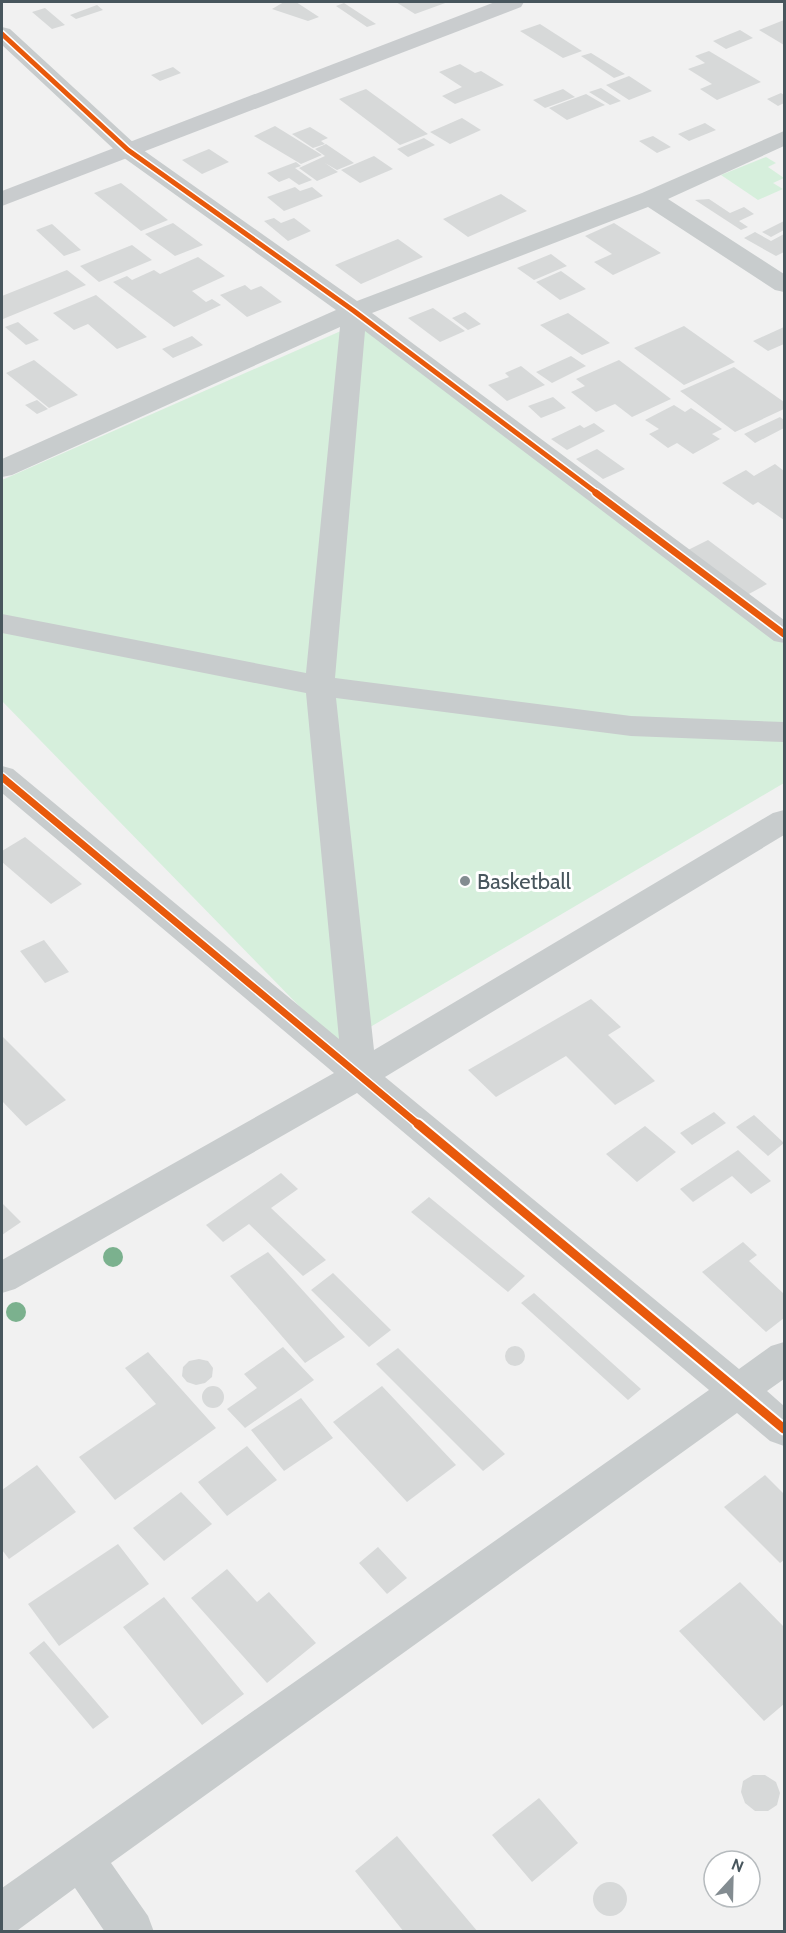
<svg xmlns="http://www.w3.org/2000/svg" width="786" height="1933" font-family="Cabin,sans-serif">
<rect width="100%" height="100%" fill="#f1f1f1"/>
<path fill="#d6efdc" d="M 766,157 L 776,163 L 768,167 L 784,178 L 773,183 L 783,189 L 758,200 L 721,175 Z
M 359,323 L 784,644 L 784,783 L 338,1046 L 2,701 L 2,480 Z"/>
<path fill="#d7d9d9" d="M 284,2 L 296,2 L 319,17 L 308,21 L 272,9 Z
M 396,2 L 448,2 L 415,14 Z
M 344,3 L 376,24 L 367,27 L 336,6 Z
M 97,5 L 103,10 L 76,19 L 70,15 Z
M 45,8 L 65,25 L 52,29 L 32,12 Z
M 784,20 L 784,45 L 759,30 Z
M 540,24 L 582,51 L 563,58 L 520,31 Z
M 740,30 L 753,38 L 726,49 L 713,41 Z
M 709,51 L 761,82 L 717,100 L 700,89 L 712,84 L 688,69 L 705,63 L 695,56 Z
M 591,53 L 625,74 L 614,78 L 581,56 Z
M 460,64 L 475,73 L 481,71 L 504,85 L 455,104 L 442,96 L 462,87 L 439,72 Z
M 173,67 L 181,73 L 160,81 L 151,75 Z
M 629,76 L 652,91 L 629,100 L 606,85 Z
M 601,88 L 621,101 L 610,105 L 589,92 Z
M 366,89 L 428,134 L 400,145 L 339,99 Z
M 563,89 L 575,97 L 545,108 L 533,100 Z
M 781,93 L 784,95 L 784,103 L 778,106 L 767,99 Z
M 586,94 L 605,105 L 567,120 L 549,108 Z
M 462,118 L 481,130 L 450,144 L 430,132 Z
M 705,123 L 716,130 L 689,141 L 678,134 Z
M 275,126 L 322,155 L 301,164 L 254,136 Z
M 310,127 L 328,138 L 321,141 L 325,144 L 313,148 L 292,134 Z
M 653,136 L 671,147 L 657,153 L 639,141 Z
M 424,138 L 435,145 L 408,157 L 397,149 Z
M 326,144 L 354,163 L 337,170 L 325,163 L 338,172 L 317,181 L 299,168 L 325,156 L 315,149 Z
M 209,149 L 229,162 L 202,174 L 182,160 Z
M 374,156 L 393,169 L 360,183 L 341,170 Z
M 296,162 L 301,166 L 295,168 L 312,180 L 299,185 L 289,178 L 279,182 L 267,173 Z
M 121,183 L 168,220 L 141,231 L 94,193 Z
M 295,187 L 300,191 L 312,187 L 323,196 L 284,211 L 267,197 Z
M 501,194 L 527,211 L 468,237 L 443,219 Z
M 709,199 L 730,213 L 744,207 L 754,214 L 739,221 L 748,227 L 741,230 L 695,200 Z
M 274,218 L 281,223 L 294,218 L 311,231 L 288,241 L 264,221 Z
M 784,221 L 784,230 L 771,237 L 762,232 Z
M 173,223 L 203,245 L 175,256 L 145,234 Z
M 614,223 L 661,253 L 613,275 L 594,262 L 612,254 L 585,236 Z
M 52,224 L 81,250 L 64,256 L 36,230 Z
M 755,232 L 771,241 L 784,234 L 784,252 L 776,256 L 744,238 Z
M 398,239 L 423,257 L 361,284 L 335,265 Z
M 132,245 L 152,260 L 99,282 L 80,266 Z
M 551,254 L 567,266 L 534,280 L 517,268 Z
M 198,257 L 225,276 L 192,291 L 206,302 L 212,299 L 221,305 L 174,327 L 113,282 L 127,276 L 132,280 L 154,270 L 160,274 Z
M 67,270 L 86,285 L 3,319 L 2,318 L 2,296 Z
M 561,271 L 586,289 L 560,300 L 536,282 Z
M 245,285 L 251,290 L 261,286 L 282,302 L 247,317 L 220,295 Z
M 96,295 L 147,337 L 117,349 L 88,324 L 74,330 L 53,313 Z
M 433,308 L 465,331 L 440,342 L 408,318 Z
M 465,312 L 481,324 L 468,330 L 452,318 Z
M 568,313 L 610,343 L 582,355 L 540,325 Z
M 18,322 L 39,340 L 26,345 L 5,327 Z
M 684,326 L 735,362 L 684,385 L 634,348 Z
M 784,327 L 784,344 L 768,351 L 753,341 Z
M 192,336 L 203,345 L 173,358 L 162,349 Z
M 571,356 L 586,366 L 552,383 L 536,372 Z
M 34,360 L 78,395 L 49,408 L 6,373 Z
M 619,360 L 671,399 L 632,417 L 615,404 L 596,412 L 571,392 L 585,386 L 576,379 Z
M 521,366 L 545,385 L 507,401 L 488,385 L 509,377 L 505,373 Z
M 734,367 L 784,402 L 784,409 L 735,432 L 680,391 Z
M 553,397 L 566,408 L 541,418 L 528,406 Z
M 37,400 L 48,409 L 37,414 L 25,405 Z
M 674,405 L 685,412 L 691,408 L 722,429 L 712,434 L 720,439 L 693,454 L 677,443 L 668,448 L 649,434 L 659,429 L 645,420 Z
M 780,417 L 784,420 L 784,428 L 755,443 L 744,434 Z
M 594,423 L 605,431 L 567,450 L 551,439 L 580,425 L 584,428 Z
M 597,449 L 625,469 L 603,479 L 576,459 Z
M 775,464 L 784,471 L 784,520 L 758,502 L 753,505 L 722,483 L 746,470 L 754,476 Z
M 708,540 L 767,584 L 747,595 L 688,550 Z
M 25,837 L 82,884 L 51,904 L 2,862 L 2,851 Z
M 44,940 L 69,972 L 45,983 L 20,951 Z
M 591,999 L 621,1027 L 608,1035 L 655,1081 L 615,1105 L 566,1056 L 496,1097 L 468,1070 Z
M 2,1036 L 66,1100 L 26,1126 L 2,1101 Z
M 714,1112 L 726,1123 L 692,1145 L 680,1133 Z
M 754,1115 L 784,1143 L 768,1156 L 736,1127 Z
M 645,1126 L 676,1152 L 637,1182 L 606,1154 Z
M 738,1150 L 771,1181 L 751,1194 L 732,1176 L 693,1202 L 680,1189 Z
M 281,1173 L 298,1189 L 271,1208 L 326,1260 L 303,1276 L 249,1224 L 223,1242 L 206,1225 Z
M 429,1197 L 525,1276 L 508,1292 L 411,1212 Z
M 2,1203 L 21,1222 L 2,1235 Z
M 743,1242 L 757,1255 L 749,1261 L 784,1294 L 784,1318 L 766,1332 L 702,1272 Z
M 268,1252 L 345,1337 L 305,1363 L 230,1276 Z
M 333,1273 L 391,1330 L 369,1347 L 311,1290 Z
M 534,1293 L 641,1389 L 628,1400 L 521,1303 Z
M505 1356a10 10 0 1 1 20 0a10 10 0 1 1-20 0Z
M 283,1347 L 314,1380 L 245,1428 L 227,1409 L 257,1388 L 244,1374 Z
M 398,1348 L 505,1454 L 483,1471 L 376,1364 Z
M 148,1352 L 216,1428 L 115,1500 L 79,1457 L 156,1404 L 125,1368 Z
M 199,1359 L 208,1361 L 213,1368 L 212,1377 L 205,1383 L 196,1385 L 187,1382 L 182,1376 L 183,1367 L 189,1361 Z
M 382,1386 L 456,1465 L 407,1502 L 333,1422 Z
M202 1397a11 11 0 1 1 22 0a11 11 0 1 1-22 0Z
M 301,1398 L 333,1438 L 284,1471 L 251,1430 Z
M 247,1446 L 277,1480 L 227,1516 L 198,1482 Z
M 37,1465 L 76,1512 L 9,1559 L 2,1550 L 2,1490 Z
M 765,1475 L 784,1494 L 784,1560 L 780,1563 L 724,1507 Z
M 181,1492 L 212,1524 L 164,1561 L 133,1528 Z
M 118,1544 L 149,1584 L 59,1646 L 28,1604 Z
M 378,1547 L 407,1578 L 387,1594 L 359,1563 Z
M 227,1569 L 257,1602 L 269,1592 L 316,1643 L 267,1683 L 191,1598 Z
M 740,1582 L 784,1627 L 784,1704 L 764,1721 L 679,1631 Z
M 164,1597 L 244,1694 L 202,1725 L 123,1627 Z
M 44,1641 L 109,1717 L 93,1729 L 29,1653 Z
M 753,1775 L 765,1775 L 776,1782 L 780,1793 L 777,1805 L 768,1811 L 755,1811 L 745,1803 L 741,1792 L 743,1781 Z
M 539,1798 L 578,1843 L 532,1882 L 492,1835 Z
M 397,1836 L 478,1932 L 404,1932 L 355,1871 Z
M593 1899a17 17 0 1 1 34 0a17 17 0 1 1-34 0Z
M 713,1897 L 742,1897 L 742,1899 L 735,1906 L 723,1907 Z"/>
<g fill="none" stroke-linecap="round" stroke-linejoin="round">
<path fill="#c8cccd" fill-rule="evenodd" d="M 2,27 L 10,29 L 136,145 L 357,301 L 642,193 L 784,131 L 784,146 L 668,199 L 784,274 L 784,292 L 775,290 L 648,207 L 372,313 L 784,620 L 784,643 L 774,641 L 365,331 L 335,678 L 631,716 L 784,722 L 784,742 L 631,736 L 336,698 L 374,1050 L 773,813 L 784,810 L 784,835 L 385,1077 L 739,1369 L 771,1346 L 784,1342 L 784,1379 L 767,1391 L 784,1406 L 784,1446 L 770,1441 L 737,1413 L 111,1863 L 148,1916 L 154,1932 L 105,1932 L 75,1888 L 18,1930 L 2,1932 L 2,1888 L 709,1390 L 357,1093 L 15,1289 L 2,1293 L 2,1260 L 334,1073 L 2,793 L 2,766 L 13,769 L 339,1039 L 306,693 L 2,633 L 2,614 L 306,673 L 340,327 L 12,475 L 2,477 L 2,459 L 336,310 L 120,155 L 2,45 Z"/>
<path fill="#c9ccce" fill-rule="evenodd" d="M 495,2 L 524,2 L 521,7 L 2,206 L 2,191 Z"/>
<g stroke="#fff" stroke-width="8">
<path id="cycleway-far2" d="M 2,34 L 128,150 L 354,311 L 598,494"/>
</g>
<g stroke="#fff" stroke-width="10">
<path id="cycleway-far1" d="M 596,493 L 784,634
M 2,777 L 420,1126"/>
</g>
<g stroke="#fff" stroke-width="13">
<path id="cycleway" d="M 418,1124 L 784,1429"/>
</g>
<use href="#cycleway-far2" stroke="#e8590c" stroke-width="5"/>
<use href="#cycleway-far1" stroke="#e8590c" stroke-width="7"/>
<use href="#cycleway" stroke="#e8590c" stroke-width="9"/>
</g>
<g fill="#7bb18e">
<circle cx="113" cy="1257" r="10"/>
<circle cx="16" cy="1312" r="10"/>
</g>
<circle fill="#838c91" stroke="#fff" stroke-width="2" cx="465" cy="881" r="6"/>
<g text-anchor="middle" stroke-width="6" stroke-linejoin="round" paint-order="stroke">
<g font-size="22" fill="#48565d" stroke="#fff" text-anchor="start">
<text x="477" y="889">Basketball</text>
</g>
</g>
<rect width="786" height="1933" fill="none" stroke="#48565d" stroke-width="6"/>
<g transform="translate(732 1879) rotate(22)"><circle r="28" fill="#ffffff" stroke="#b6bbbe" stroke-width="1.5"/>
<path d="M0-4.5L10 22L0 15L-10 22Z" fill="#838c91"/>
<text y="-9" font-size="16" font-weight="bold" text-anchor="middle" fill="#48565d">N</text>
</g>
</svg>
